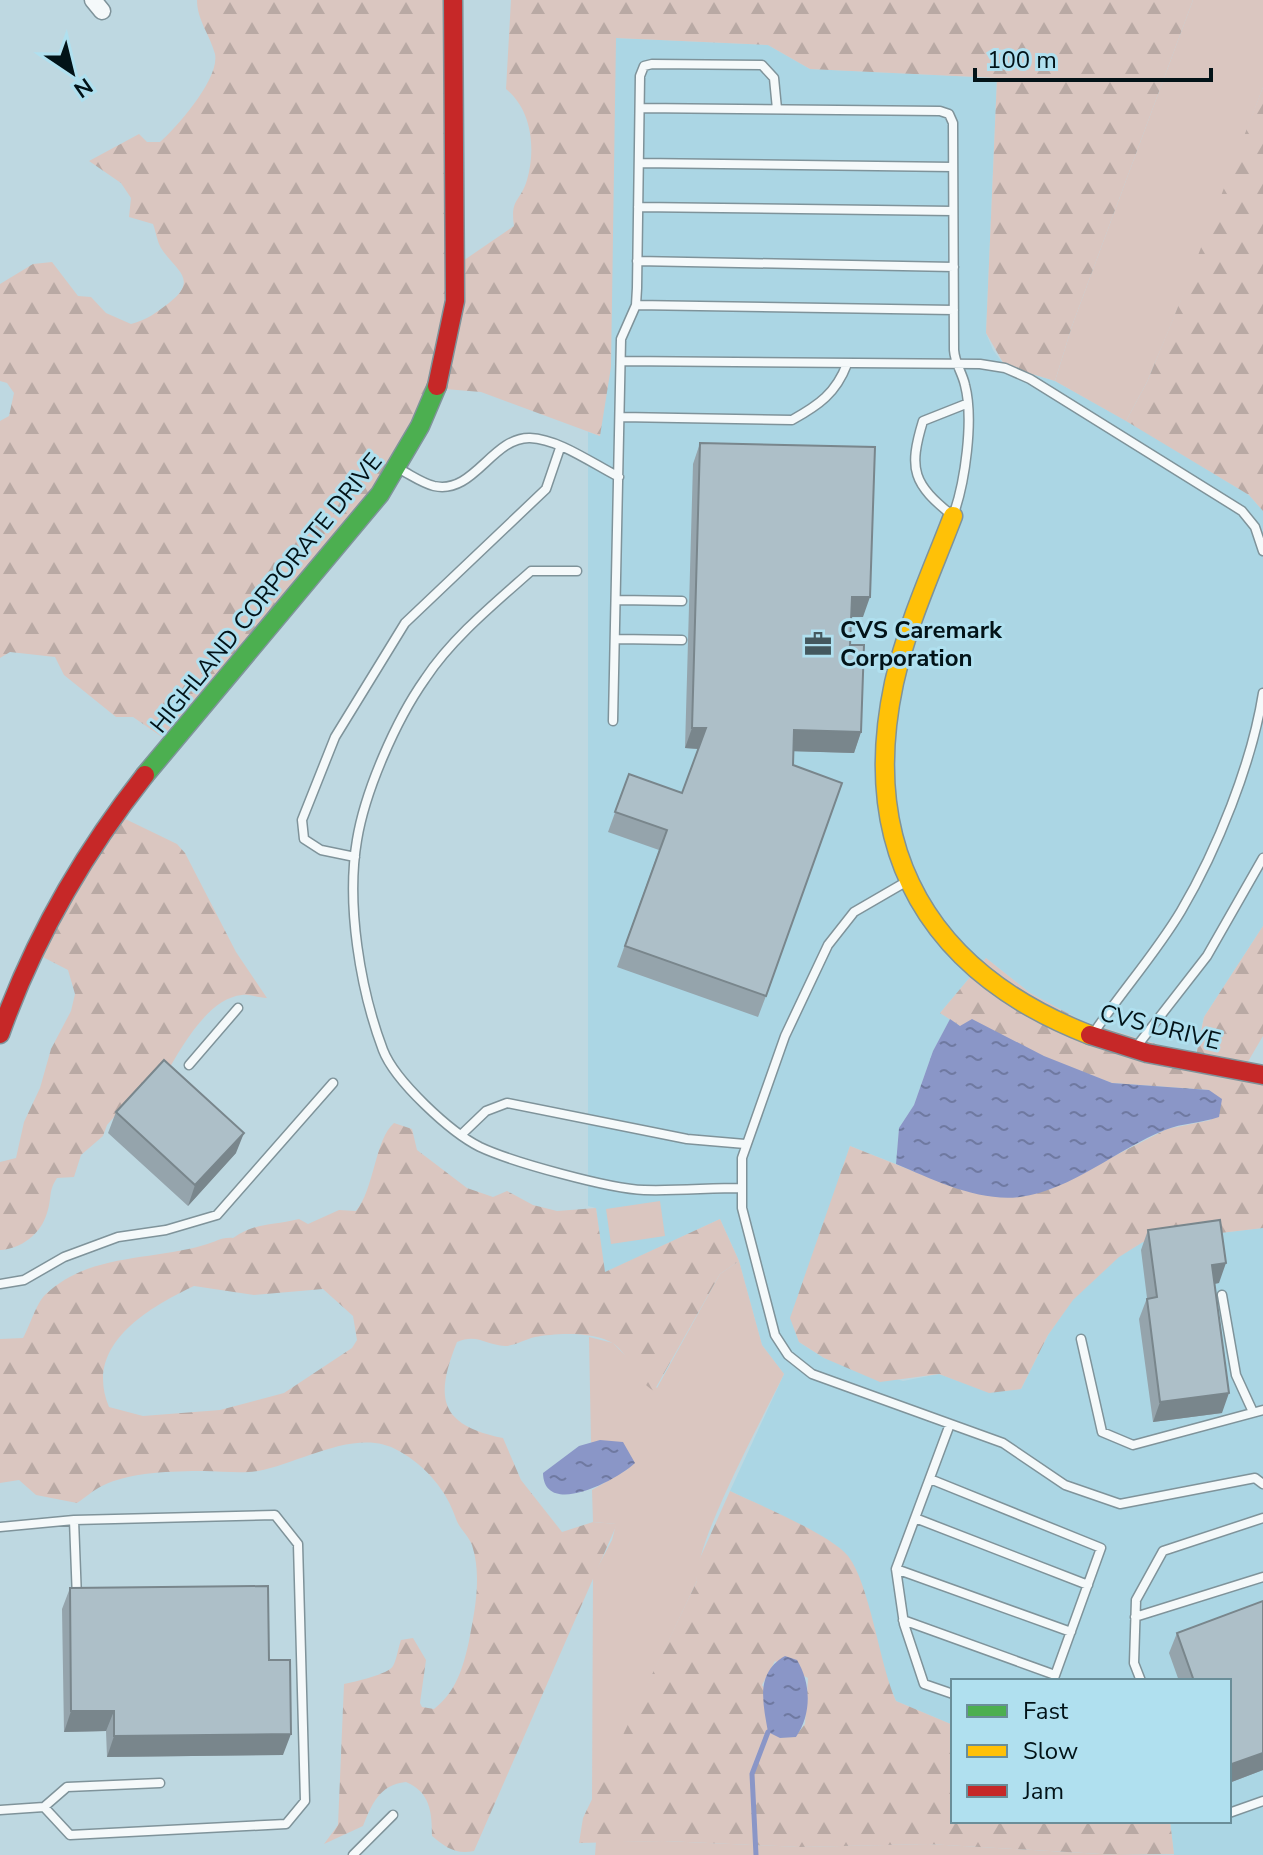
<svg xmlns="http://www.w3.org/2000/svg" width="1263" height="1855" font-family="'Nunito Sans',sans-serif">
<defs>
<pattern id="forest-firs" width="22" height="20" patternUnits="userSpaceOnUse" patternTransform="scale(2)"><rect width="22" height="20" fill="#dac6c0"/><path d="M5 1l3.5 6h-7zM16 11l3.5 6h-7z" fill="#b9a9a4"/></pattern>
<pattern id="water-ripples" width="26" height="14" patternUnits="userSpaceOnUse" patternTransform="scale(2)"><rect width="26" height="14" fill="#8a96c7"/><path d="M2 4q2-2 4 0t4 0M15 11q2-2 4 0t4 0" fill="none" stroke="#6f79a1"/></pattern>
</defs>
<rect width="100%" height="100%" fill="#bed8e1"/>
<path fill="#abd6e4" d="M 615,38 L 768,45 L 810,69 L 997,78 L 986,333 L 993,350 L 1005,366 L 1055,381 L 1137,427 L 1249,495 L 1263,511 L 1263,926 L 1204,1017 L 1195,1056 L 1084,1022 L 1030,993 L 986,958 L 940,1013 L 950,1019 L 933,1051 L 914,1105 L 899,1128 L 896,1164 L 850,1146 L 792,1322 L 799,1342 L 824,1358 L 903,1381 L 939,1374 L 989,1392 L 1021,1389 L 1048,1335 L 1073,1299 L 1118,1257 L 1143,1242 L 1263,1228 L 1263,1855 L 1174,1855 L 1170,1821 L 1229,1821 L 1229,1681 L 953,1681 L 953,1725 L 896,1701 L 887,1679 L 768,1509 L 730,1491 L 784,1374 L 762,1345 L 739,1261 L 720,1219 L 604,1273 L 596,1208 L 588,1206 L 588,432 L 600,436 Z"/>
<path fill="#dac6c0" d="M 1193,0 L 1263,0 L 1263,87 L 1205,243 L 1147,382 L 1126,421 L 1055,381 L 1072,326 Z
M 660,1201 L 665,1236 L 611,1244 L 606,1209 Z
M 739,1261 L 762,1345 L 784,1374 C 764,1416 694,1543 697,1581 L 592,1802 L 593,1576 L 612,1540 L 616,1524 L 593,1522 L 592,1490 L 628,1469 L 591,1442 L 589,1337 L 613,1343 L 657,1388 L 720,1274 Z
M 664,1841 L 800,1847 L 928,1844 L 1118,1855 L 595,1855 L 596,1842 Z"/>
<path fill="url(#forest-firs)" fill-rule="evenodd" d="M 197,0 L 453,0 L 457,265 L 514,226 C 510,198 520,203 527,180 C 536,149 532,110 506,89 L 511,0 L 1193,0 L 1072,326 L 1055,381 L 1005,366 L 986,333 L 997,78 L 810,69 L 768,45 L 616,38 L 611,367 L 600,436 L 481,392 L 433,388 L 395,468 L 162,737 L 133,717 L 116,717 L 64,675 L 55,657 L 10,652 L 0,658 L 0,421 L 9,416 L 14,393 L 7,383 L 0,381 L 0,284 L 33,264 L 52,262 L 78,296 L 91,297 L 106,313 L 131,324 C 147,320 157,312 169,303 C 200,279 175,270 161,248 C 157,241 156,232 153,224 L 129,217 L 131,198 L 121,183 L 89,161 L 139,134 L 147,142 L 160,142 C 177,127 220,78 215,54 C 210,35 197,20 197,0 Z
M 1263,87 L 1263,511 L 1249,495 L 1126,421 L 1147,382 L 1180,302 Z
M 113,813 L 177,844 L 185,853 L 236,952 L 267,998 C 259,998 250,994 242,995 C 208,998 181,1048 166,1074 L 148,1079 L 107,1125 L 103,1136 L 81,1155 L 74,1177 L 57,1178 C 48,1191 52,1199 47,1213 C 41,1234 21,1249 0,1250 L 0,1162 L 16,1158 L 24,1122 L 40,1088 L 51,1049 L 71,1011 L 75,994 L 68,970 L 33,952 Z
M 1263,926 L 1263,1036 L 1246,1065 L 1263,1069 L 1263,1228 L 1143,1242 L 1119,1257 L 1073,1300 L 1048,1335 L 1021,1389 L 989,1393 L 939,1374 L 880,1382 L 824,1358 L 799,1342 L 790,1318 L 850,1146 L 953,1187 L 1020,1197 L 1052,1188 L 1167,1129 L 1211,1120 L 1209,1090 L 1112,1083 L 960,1026 L 940,1013 L 986,958 L 1030,993 L 1084,1022 L 1196,1056 L 1204,1017 Z
M 394,1123 L 412,1129 L 417,1150 L 467,1188 L 493,1197 L 507,1191 L 533,1205 L 557,1211 L 596,1208 L 605,1272 L 720,1219 L 739,1261 L 720,1274 L 654,1391 C 635,1380 631,1357 614,1344 C 595,1331 556,1333 535,1337 C 526,1339 514,1346 505,1346 C 486,1345 477,1333 457,1342 C 434,1399 440,1425 503,1438 L 521,1480 L 562,1532 L 593,1522 L 617,1524 L 474,1851 C 456,1855 445,1847 432,1836 C 432,1812 430,1792 406,1782 C 379,1785 372,1804 363,1826 L 324,1844 L 338,1825 L 344,1684 C 354,1682 389,1674 393,1666 C 397,1659 398,1648 401,1640 L 413,1638 L 426,1660 L 420,1703 L 422,1707 L 434,1709 C 456,1692 463,1668 469,1641 C 475,1610 482,1576 472,1545 C 468,1535 459,1528 456,1519 C 447,1491 426,1466 399,1451 C 358,1426 301,1463 258,1471 C 241,1474 221,1471 204,1471 C 174,1471 129,1472 102,1486 C 93,1490 85,1498 77,1503 L 36,1495 L 19,1480 L 0,1483 L 0,1339 L 23,1338 C 30,1326 36,1303 46,1294 C 90,1253 150,1261 204,1245 C 217,1242 220,1237 233,1238 C 257,1222 271,1226 299,1219 L 308,1224 L 339,1210 L 356,1211 C 374,1190 375,1139 394,1123 ZM 194,1286 L 254,1295 L 323,1289 L 353,1316 L 357,1340 L 352,1348 L 284,1393 L 220,1410 L 143,1416 L 109,1407 C 83,1345 148,1308 194,1286 Z
M 730,1491 C 757,1504 830,1534 848,1556 C 870,1584 879,1663 896,1701 L 953,1725 L 953,1821 L 1170,1821 L 1174,1854 L 1118,1855 L 928,1844 L 800,1847 L 664,1841 L 579,1843 L 583,1818 L 697,1581 L 696,1567 ZM 775,1661 L 808,1678 L 805,1724 L 795,1737 L 762,1685 Z"/>
<path fill="url(#water-ripples)" d="M 950,1019 L 960,1026 L 972,1019 L 1044,1056 L 1112,1083 L 1209,1090 L 1222,1099 L 1219,1117 C 1202,1123 1182,1123 1165,1130 C 1117,1149 1072,1190 1020,1197 C 978,1202 934,1180 896,1164 L 899,1128 L 914,1105 L 933,1051 Z
M 600,1440 L 623,1442 L 635,1463 C 616,1481 544,1518 543,1473 L 579,1446 Z
M 785,1656 L 797,1660 C 811,1683 812,1714 796,1737 L 780,1738 L 768,1732 C 763,1703 755,1673 785,1656 Z"/>
<g fill="none" stroke-linecap="round" stroke-linejoin="round">
<path stroke="#8a96c7" stroke-width="5" d="M 756,1855 L 752,1774 L 768,1732"/>
<g stroke="#7f939a" stroke-width="11">
<path id="lane" d="M 640,108 L 940,111 L 949,114 L 953,123 L 954,350 C 955,364 962,372 965,385 C 974,420 965,483 953,516 C 913,484 908,470 923,421 L 966,404
M 639,163 L 953,167
M 638,207 L 953,211
M 637,261 L 954,267
M 636,305 L 954,310
M 621,361 L 980,364 L 1005,368 L 1030,379 L 1242,511 L 1255,527 L 1263,551
M 621,417 L 792,420 C 819,405 836,393 847,364
M 401,470 C 411,475 422,483 434,486 C 474,495 492,437 530,438 C 559,439 593,464 619,477
M 577,571 L 531,571 C 495,603 452,638 425,679 C 396,720 365,791 357,840 C 346,904 360,989 383,1050 C 395,1081 450,1132 480,1147 C 512,1162 610,1189 644,1190 C 677,1191 709,1188 742,1188
M 618,600 L 682,601
M 617,639 L 682,640
M 613,721 L 621,339 L 636,305 L 637,288 L 640,76 L 644,66 L 652,64 L 762,65 L 774,78 L 777,109
M 355,857 L 321,850 L 304,839 L 302,820 L 335,737 L 405,623 L 546,489 L 560,448
M 904,883 L 854,912 L 828,945 L 785,1036 L 742,1158 L 742,1208 L 775,1335 L 788,1355 L 812,1374 L 1003,1443 L 1065,1485 L 1120,1504 L 1255,1478 L 1263,1484
M 1095,1031 C 1122,991 1156,953 1181,911 C 1217,850 1252,763 1263,693
M 1137,1046 L 1207,956 L 1263,858
M 189,1065 L 238,1008
M 462,1134 L 486,1111 L 507,1103 L 687,1139 L 745,1144
M 0,1284 L 24,1280 L 64,1257 L 118,1237 L 166,1230 L 217,1215 L 333,1083
M 1222,1295 L 1236,1375 L 1253,1412
M 1081,1339 L 1102,1432 L 1133,1445 L 1263,1410
M 950,1424 L 896,1569 L 904,1624 L 924,1684 L 953,1694
M 930,1479 L 1101,1548 L 1053,1681
M 915,1518 L 1088,1585
M 74,1520 L 77,1599
M 0,1527 L 74,1520 L 275,1515 L 298,1544 L 305,1801 L 286,1824 L 70,1835 L 44,1807 L 0,1810
M 896,1569 L 1071,1632
M 1135,1617 L 1263,1577
M 903,1620 L 1055,1675
M 1141,1681 L 1134,1663 L 1136,1600 L 1163,1551 L 1263,1518
M 44,1807 L 67,1787 L 160,1783
M 1229,1813 L 1263,1801
M 353,1855 L 393,1815"/>
</g>
<g stroke="#7f939a" stroke-width="19">
<path id="street" d="M 93,0 L 102,11"/>
</g>
<g stroke="#7f939a" stroke-width="21">
<path id="fast" d="M 145,775 L 380,494 L 420,426 L 437,386"/>
</g>
<g stroke="#7f939a" stroke-width="21">
<path id="slow" d="M 953,516 C 932,571 907,625 894,683 C 858,852 930,973 1090,1035"/>
</g>
<g stroke="#7f939a" stroke-width="21">
<path id="jam" d="M 437,386 L 455,301 L 453,0
M 0,1034 C 34,938 82,855 145,775
M 1090,1035 L 1147,1053 L 1263,1075"/>
</g>
<use href="#lane" stroke="#f5f9fa" stroke-width="8"/>
<use href="#street" stroke="#f5f9fa" stroke-width="16"/>
<use href="#fast" stroke="#4caf50" stroke-width="18"/>
<use href="#slow" stroke="#ffc107" stroke-width="18"/>
<use href="#jam" stroke="#c62828" stroke-width="18"/>
</g>
<path fill="#95a4ac" d="M 700,443 L 863,617 L 851,617 L 850,645 L 861,732 L 854,753 L 793,751 L 766,996 L 758,1017 L 617,967 L 659,850 L 608,832 L 629,774 L 682,793 L 699,749 L 685,748 L 693,464 Z
M 116,1112 L 236,1153 L 188,1206 L 108,1133 Z
M 1148,1230 L 1219,1283 L 1215,1284 L 1222,1413 L 1153,1422 L 1139,1319 L 1147,1298 L 1141,1250 Z
M 70,1588 L 269,1660 L 283,1755 L 107,1757 L 106,1731 L 64,1732 L 62,1609 Z
M 1263,1601 L 1263,1770 L 1229,1783 L 1229,1681 L 1179,1681 L 1169,1653 L 1177,1633 Z"/>
<path fill="#79868c" d="M 852,597 L 870,597 L 863,617 L 844,617 Z
M 692,728 L 706,728 L 699,749 L 685,748 Z
M 794,730 L 861,732 L 854,753 L 786,751 Z
M 244,1133 L 236,1153 L 188,1206 L 195,1185 Z
M 1226,1263 L 1219,1283 L 1205,1285 L 1212,1265 Z
M 1229,1393 L 1222,1413 L 1153,1422 L 1160,1402 Z
M 71,1711 L 114,1711 L 106,1731 L 64,1732 Z
M 291,1734 L 283,1755 L 107,1757 L 114,1736 Z
M 1263,1753 L 1263,1770 L 1229,1783 L 1229,1765 Z"/>
<path fill="#adbfc8" stroke="#79868c" stroke-width="2" d="M 700,443 L 875,447 L 870,597 L 852,597 L 850,645 L 864,645 L 861,732 L 794,730 L 793,765 L 842,783 L 766,996 L 625,946 L 667,830 L 615,812 L 629,774 L 682,793 L 706,728 L 692,728 Z
M 164,1060 L 244,1133 L 195,1185 L 116,1112 Z
M 1220,1220 L 1226,1263 L 1212,1265 L 1229,1393 L 1160,1402 L 1147,1299 L 1157,1297 L 1148,1230 Z
M 268,1586 L 269,1660 L 290,1660 L 291,1734 L 114,1736 L 114,1711 L 71,1711 L 70,1588 Z
M 1263,1601 L 1263,1753 L 1229,1765 L 1229,1681 L 1194,1681 L 1177,1633 Z"/>
<defs>
<g id="office-bare" transform="scale(2.16)"><path d="M-6-3h4V-5.5h4V-3h4V5H-6ZM-1-4.5V-3h2v-1.5ZM-6 0V1H6V0Z" fill="#44585e" stroke="#b0e0ef" stroke-width="2.5" paint-order="stroke"/></g>
</defs>
<g fill-rule="evenodd">
<use href="#office-bare" x="818" y="644"/>
</g>
<g text-anchor="middle" stroke-width="6" stroke-linejoin="round" paint-order="stroke">
<g font-size="24" fill="#021318" stroke="#b0e0ef">
<text transform="translate(266 593) rotate(-51)" y="8">HIGHLAND CORPORATE DRIVE</text>
<text transform="translate(1160 1027) rotate(14)" y="8">CVS DRIVE</text>
</g>
<g font-size="24" font-weight="bold" fill="#021318" stroke="#b0e0ef" text-anchor="start">
<text x="840" y="638">CVS Caremark<tspan x="840" dy="28">Corporation</tspan></text>
</g>
</g>
<rect x="951" y="1679" width="280" height="144" fill="#b0e0ef" stroke="#6a8e99" stroke-width="2"/>
<rect x="967" y="1705" width="40" height="12" fill="#4caf50" stroke="#6a8e99" stroke-width="2"/>
<text x="1023" y="1719" font-size="24" fill="#021318">Fast</text>
<rect x="967" y="1745" width="40" height="12" fill="#ffc107" stroke="#6a8e99" stroke-width="2"/>
<text x="1023" y="1759" font-size="24" fill="#021318">Slow</text>
<rect x="967" y="1785" width="40" height="12" fill="#c62828" stroke="#6a8e99" stroke-width="2"/>
<text x="1023" y="1799" font-size="24" fill="#021318">Jam</text>
<g transform="translate(72 72) rotate(145)" stroke="#b0e0ef" stroke-width="6" paint-order="stroke">
<path d="M0-6L14 30L0 20L-14 30Z" fill="#021318"/>
<text y="-12" font-size="22" font-weight="bold" text-anchor="middle" fill="#021318">N</text>
</g>
<path d="M975 68v12h236v-12" fill="none" stroke="#021318" stroke-width="4"/>
<text x="987" y="68" font-size="24" fill="#021318" stroke="#b0e0ef" stroke-width="6" paint-order="stroke">100 m</text>
</svg>
